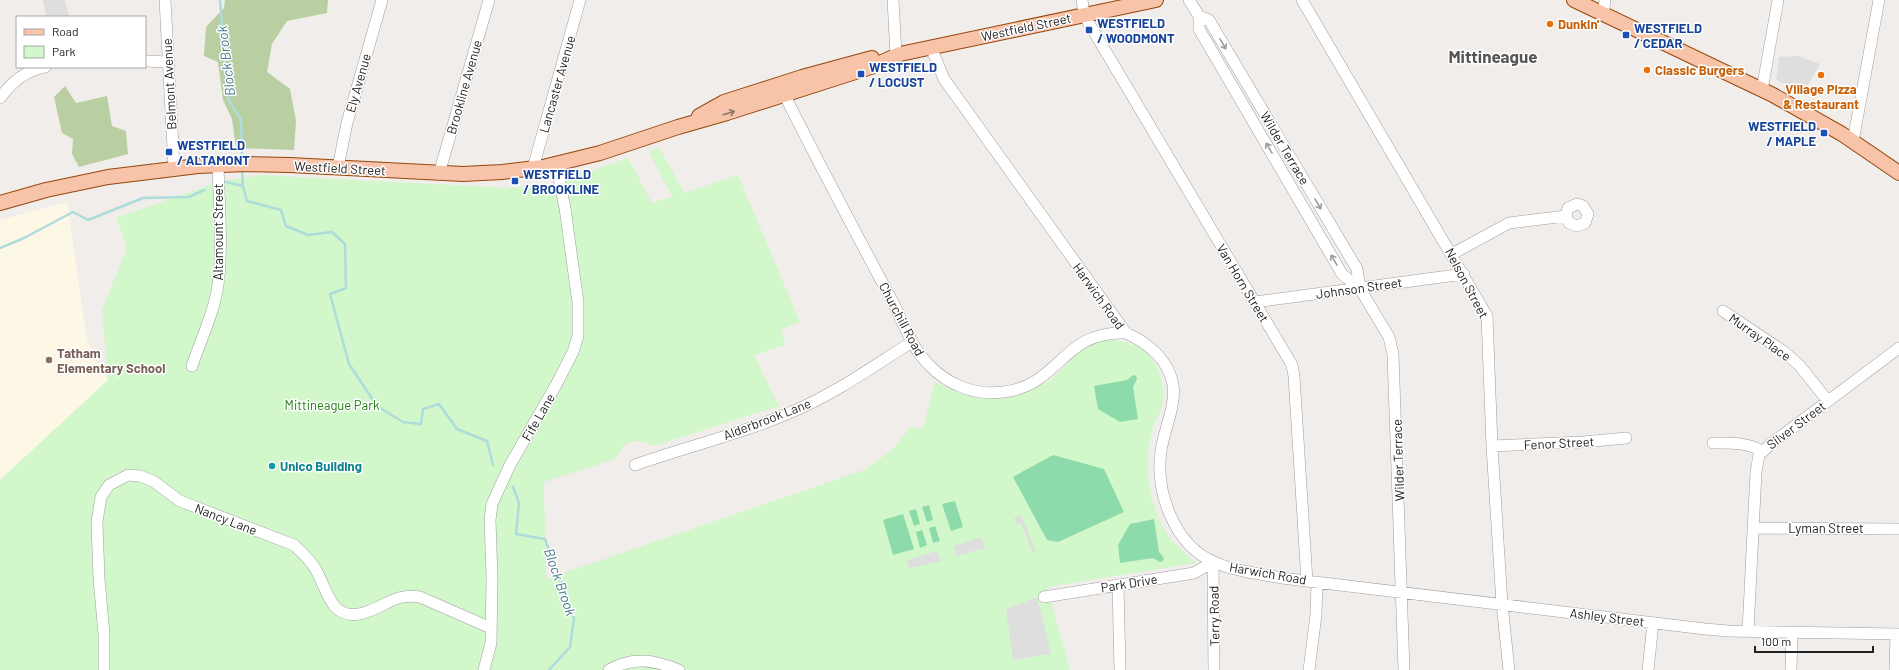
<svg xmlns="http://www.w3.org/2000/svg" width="1899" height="670" font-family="Barlow,sans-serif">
<rect width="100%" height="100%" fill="#f1edea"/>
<path fill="#fdf8e6" d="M 67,202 L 87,341 L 108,380 L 0,480 L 0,220 Z"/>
<path fill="#b9cea1" d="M 225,0 L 328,0 L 327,13 L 287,21 L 272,44 L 267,72 L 290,89 L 296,121 L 294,150 L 236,148 L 232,119 L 223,100 L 218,62 L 204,56 L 206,27 L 224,8 Z
M 65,86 L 76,103 L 107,96 L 112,126 L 126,131 L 128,154 L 79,167 L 72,154 L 73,139 L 62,133 L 54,97 Z"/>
<path fill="#d2f7cb" d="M 659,147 L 684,193 L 738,175 L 800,322 L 781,329 L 786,345 L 754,355 L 779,406 L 654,446 L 644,442 L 633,441 L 623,446 L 615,459 L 544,482 L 546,579 L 864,470 L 891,451 L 910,427 L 923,428 L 935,382 C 977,405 1016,406 1055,376 C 1064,369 1069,358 1078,352 C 1093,340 1110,337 1129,343 C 1153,351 1165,375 1163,400 C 1163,409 1157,417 1154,425 C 1149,441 1146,459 1148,476 C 1150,496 1157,519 1168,536 C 1176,546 1187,554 1196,563 L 1047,587 L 1070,670 L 0,670 L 0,480 L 108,380 L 102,310 L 127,248 L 116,218 L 218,182 L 260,175 L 510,188 L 550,185 L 628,158 L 652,203 L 672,197 L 649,152 Z"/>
<path fill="#8ddbaa" d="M 1133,375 L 1136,376 L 1137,379 L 1133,387 L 1138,419 L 1120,422 L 1098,409 L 1094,386 L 1127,380 Z
M 1053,455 L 1104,469 L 1124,512 L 1058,542 L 1047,540 L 1013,477 Z
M 955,501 L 963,527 L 951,531 L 942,504 Z
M 929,505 L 933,520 L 927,522 L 922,507 Z
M 916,509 L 920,524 L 914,526 L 909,511 Z
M 903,514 L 914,549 L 893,555 L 883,520 Z
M 1154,519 L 1159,552 L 1164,558 L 1163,561 L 1160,562 L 1153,558 L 1120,563 L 1118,545 L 1130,524 Z
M 935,526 L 940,541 L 933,543 L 929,528 Z
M 922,530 L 927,545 L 920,548 L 916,532 Z"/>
<path fill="#dedede" d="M 43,0 L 65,0 L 69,17 L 46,17 Z
M 1798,56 L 1820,64 L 1803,94 L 1776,80 L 1779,57 Z
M 1021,515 L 1036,552 L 1033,553 L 1021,523 L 1017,524 L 1014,518 Z
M 981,537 L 985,548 L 956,556 L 954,546 Z
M 937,551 L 941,561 L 909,568 L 907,560 Z
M 1037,597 L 1051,654 L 1013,660 L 1006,609 Z"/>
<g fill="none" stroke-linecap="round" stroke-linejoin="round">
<path stroke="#addcdb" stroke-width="2.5" d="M 220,0 L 228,99 L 241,120 L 242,159
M 242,168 L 243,186 L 247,201 L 281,210 L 286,226 L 308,235 L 332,232 L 345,244 L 346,288 L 330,294 L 349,364 L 377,406 L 403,422 L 421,424 L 423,409 L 439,404 L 457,429 L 487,441 L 493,465
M 226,182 L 243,186
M 0,248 L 24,238 L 73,212 L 88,220 L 143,198 L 189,197 L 204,190
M 513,487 L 519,503 L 516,534 L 545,539 L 574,618 L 570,647 L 549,670"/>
<g stroke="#9f9f9f" stroke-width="12">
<path id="minor" d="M 165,0 L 174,167
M 893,0 L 896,55
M 1082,0 L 1084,15 L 1292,365 L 1294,376 L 1307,581
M 1189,0 L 1199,16 L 1199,29 L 1342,274 L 1360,289 L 1389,337 L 1393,354 L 1404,670
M 1302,0 L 1487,316 L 1492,446 L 1502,604 L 1509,670
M 1603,15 L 1605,0
M 1199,16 L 1209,20 L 1357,269 L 1360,289
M 931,47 L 944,79 L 1126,333 C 1148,343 1169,360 1173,385 C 1176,407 1164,429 1161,451 C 1155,491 1174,545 1214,562 C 1234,571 1260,574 1282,578 L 1705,629 L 1728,631 L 1899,634
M 145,61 L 168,62
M 781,88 C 816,158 852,226 889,295 C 902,318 910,346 929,365 C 948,385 976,396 1003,392 C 1060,386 1062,330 1126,333
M 1762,90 L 1778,0
M 0,98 C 11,83 26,70 45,67
M 1853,141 L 1879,0
M 338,167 L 347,123 L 382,0
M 533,168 L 580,0
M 439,174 L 489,0
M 1452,254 L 1509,223 L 1566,216 L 1568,208 L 1577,204 L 1583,206 L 1588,214 L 1585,223 L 1577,226 L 1569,223 L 1566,216
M 1255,302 L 1464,274
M 1723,311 L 1783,351 L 1799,365 L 1828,401
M 192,366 C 201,339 214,313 218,285 C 223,247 219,203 218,165
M 1713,443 C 1730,443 1746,442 1762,451
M 1492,446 L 1583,442 L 1626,438
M 635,465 C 689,446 745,433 796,410 C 836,393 875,365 912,342
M 1754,528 L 1899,529
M 1213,562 L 1214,670
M 1118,585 L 1120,670
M 1044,597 L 1194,573 L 1213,562
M 1748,631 L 1756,472 L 1759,455 L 1772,443 L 1899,348
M 104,670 L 104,634 L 99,579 L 97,522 L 101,497 L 109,485 L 128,475 L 140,476 L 153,481 L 180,501 L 294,545 C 302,553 311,560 316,570 C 327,589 330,619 359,614 C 382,610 394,592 420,597 L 491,628
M 484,670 L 491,643 L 492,577 L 490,520 L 492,504 L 510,465 L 556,385 L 573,352 L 578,336 L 578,303 L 565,208 L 556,164
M 609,670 C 633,656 654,660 679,670
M 1309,670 L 1316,615 L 1317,582
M 1648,670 L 1653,623
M 1791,670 L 1792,632
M 1895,670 L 1896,634"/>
</g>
<g stroke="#96460a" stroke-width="16">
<path id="major" d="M 1574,0 L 1773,95 L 1842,134 L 1899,173
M 699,116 L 724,102 L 802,77 L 872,58
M 0,203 L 46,190 L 108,177 L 198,166 L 246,164 L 290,165 L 463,174 L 502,172 L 543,167 L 600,153 L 678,127 L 727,113 L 871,67 L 900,54 L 1156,0"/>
</g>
<use href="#minor" stroke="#fff" stroke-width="11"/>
<use href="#major" stroke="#f7c3a9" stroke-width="14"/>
</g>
<defs><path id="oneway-shaft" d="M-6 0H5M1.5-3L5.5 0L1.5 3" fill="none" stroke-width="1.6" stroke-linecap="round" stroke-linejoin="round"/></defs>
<g stroke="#9c9c9c">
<use href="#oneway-shaft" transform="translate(1223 44) rotate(59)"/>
<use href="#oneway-shaft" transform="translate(1269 148) rotate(-120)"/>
<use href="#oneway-shaft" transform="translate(1318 204) rotate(59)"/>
<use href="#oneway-shaft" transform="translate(1334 260) rotate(-120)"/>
</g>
<use stroke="#8c7266" href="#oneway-shaft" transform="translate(729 113) rotate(-17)"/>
<g fill="#e8710a" stroke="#fff" stroke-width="1.5">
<circle cx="1550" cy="24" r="4"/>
<circle cx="1647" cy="70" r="4"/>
<circle cx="1821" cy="75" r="4"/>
</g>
<g fill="#1a4fb4" stroke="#fff" stroke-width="1.5">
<rect x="1085" y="26" width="8" height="8" rx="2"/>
<rect x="1622" y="31" width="8" height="8" rx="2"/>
<rect x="857" y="70" width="8" height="8" rx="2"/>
<rect x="1820" y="129" width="8" height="8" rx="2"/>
<rect x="165" y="148" width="8" height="8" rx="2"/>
<rect x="511" y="177" width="8" height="8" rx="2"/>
</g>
<circle fill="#8d6e63" stroke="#fff" stroke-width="1.5" cx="49" cy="360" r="4"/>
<circle fill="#0f9aa8" stroke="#fff" stroke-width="1.5" cx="272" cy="466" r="4"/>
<g text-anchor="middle" stroke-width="3" stroke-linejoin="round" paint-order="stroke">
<g font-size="13" font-weight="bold" fill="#164399" stroke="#fff" text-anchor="start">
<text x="1097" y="28">WESTFIELD<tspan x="1097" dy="15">/ WOODMONT</tspan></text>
<text x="1634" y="33">WESTFIELD<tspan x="1634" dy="15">/ CEDAR</tspan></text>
<text x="869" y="72">WESTFIELD<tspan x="869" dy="15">/ LOCUST</tspan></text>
<text x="1816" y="131" text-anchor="end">WESTFIELD<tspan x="1816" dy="15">/ MAPLE</tspan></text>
<text x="177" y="150">WESTFIELD<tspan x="177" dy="15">/ ALTAMONT</tspan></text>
<text x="523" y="179">WESTFIELD<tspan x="523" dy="15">/ BROOKLINE</tspan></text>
</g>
<g font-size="13" font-weight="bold" fill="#c56008" stroke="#fff" text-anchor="start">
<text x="1558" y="29">Dunkin'</text>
<text x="1655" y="75">Classic Burgers</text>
<text x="1821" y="94" text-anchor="middle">Village Pizza<tspan x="1821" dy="15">&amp; Restaurant</tspan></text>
</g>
<g font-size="13" fill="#222" stroke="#fff">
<text transform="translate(1026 27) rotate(-12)" y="5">Westfield Street</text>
<text transform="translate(358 83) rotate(-74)" y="5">Ely Avenue</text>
<text transform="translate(169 84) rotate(-93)" y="5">Belmont Avenue</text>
<text transform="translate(557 84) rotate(-74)" y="5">Lancaster Avenue</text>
<text transform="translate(464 87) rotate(-74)" y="5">Brookline Avenue</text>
<text transform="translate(1285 148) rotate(59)" y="5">Wilder Terrace</text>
<text transform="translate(340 168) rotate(3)" y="5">Westfield Street</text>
<text transform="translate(218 232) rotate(-90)" y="5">Altamount Street</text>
<text transform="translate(1243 283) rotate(59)" y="5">Van Horn Street</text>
<text transform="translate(1467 283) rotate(62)" y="5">Nelson Street</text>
<text transform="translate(1359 288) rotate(-8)" y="5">Johnson Street</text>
<text transform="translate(1099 296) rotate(54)" y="5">Harwich Road</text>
<text transform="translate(902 319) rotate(62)" y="5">Churchill Road</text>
<text transform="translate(1760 337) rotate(35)" y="5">Murray Place</text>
<text transform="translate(538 417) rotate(-60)" y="5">Fife Lane</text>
<text transform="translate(767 419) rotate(-21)" y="5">Alderbrook Lane</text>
<text transform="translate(1796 425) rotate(-37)" y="5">Silver Street</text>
<text transform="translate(1559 443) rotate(-3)" y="5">Fenor Street</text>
<text transform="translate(1398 460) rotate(-92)" y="5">Wilder Terrace</text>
<text transform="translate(226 519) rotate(21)" y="5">Nancy Lane</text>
<text x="1826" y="533">Lyman Street</text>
<text transform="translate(1268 573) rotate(10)" y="5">Harwich Road</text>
<text transform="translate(1129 583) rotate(-9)" y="5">Park Drive</text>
<text transform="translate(1214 616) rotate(-91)" y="5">Terry Road</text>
<text transform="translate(1607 617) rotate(7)" y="5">Ashley Street</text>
</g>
<g font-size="13" font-weight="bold" fill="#785e54" stroke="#fff" text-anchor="start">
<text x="57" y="358">Tatham<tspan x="57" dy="15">Elementary School</tspan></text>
</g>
<g font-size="13" fill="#247d13" stroke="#fff">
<text x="332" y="410">Mittineague Park</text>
</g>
<g font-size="13" font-weight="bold" fill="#0d838f" stroke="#fff" text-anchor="start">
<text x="280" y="471">Unico Building</text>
</g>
<g font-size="14" font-style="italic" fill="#467b8e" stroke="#fff">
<text transform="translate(226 61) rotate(-97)" y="5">Block Brook</text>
<text transform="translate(560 582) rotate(71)" y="5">Block Brook</text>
</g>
<g font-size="17" font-weight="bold" fill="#555" stroke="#fff">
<text x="1493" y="63">Mittineague</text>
</g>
</g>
<rect x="16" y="16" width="130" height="52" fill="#ffffff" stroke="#a7a7a7"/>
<rect x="24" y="29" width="20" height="6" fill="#f7c3a9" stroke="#a7a7a7"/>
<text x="52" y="36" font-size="12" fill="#222222">Road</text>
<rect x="24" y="46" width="20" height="12" fill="#d2f7cb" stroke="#a7a7a7"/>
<text x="52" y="56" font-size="12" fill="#222222">Park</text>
<path d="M1755 646v6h118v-6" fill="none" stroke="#222222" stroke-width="2"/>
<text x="1761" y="646" font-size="12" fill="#222222" stroke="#ffffff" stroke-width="3" paint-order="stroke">100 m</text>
</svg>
